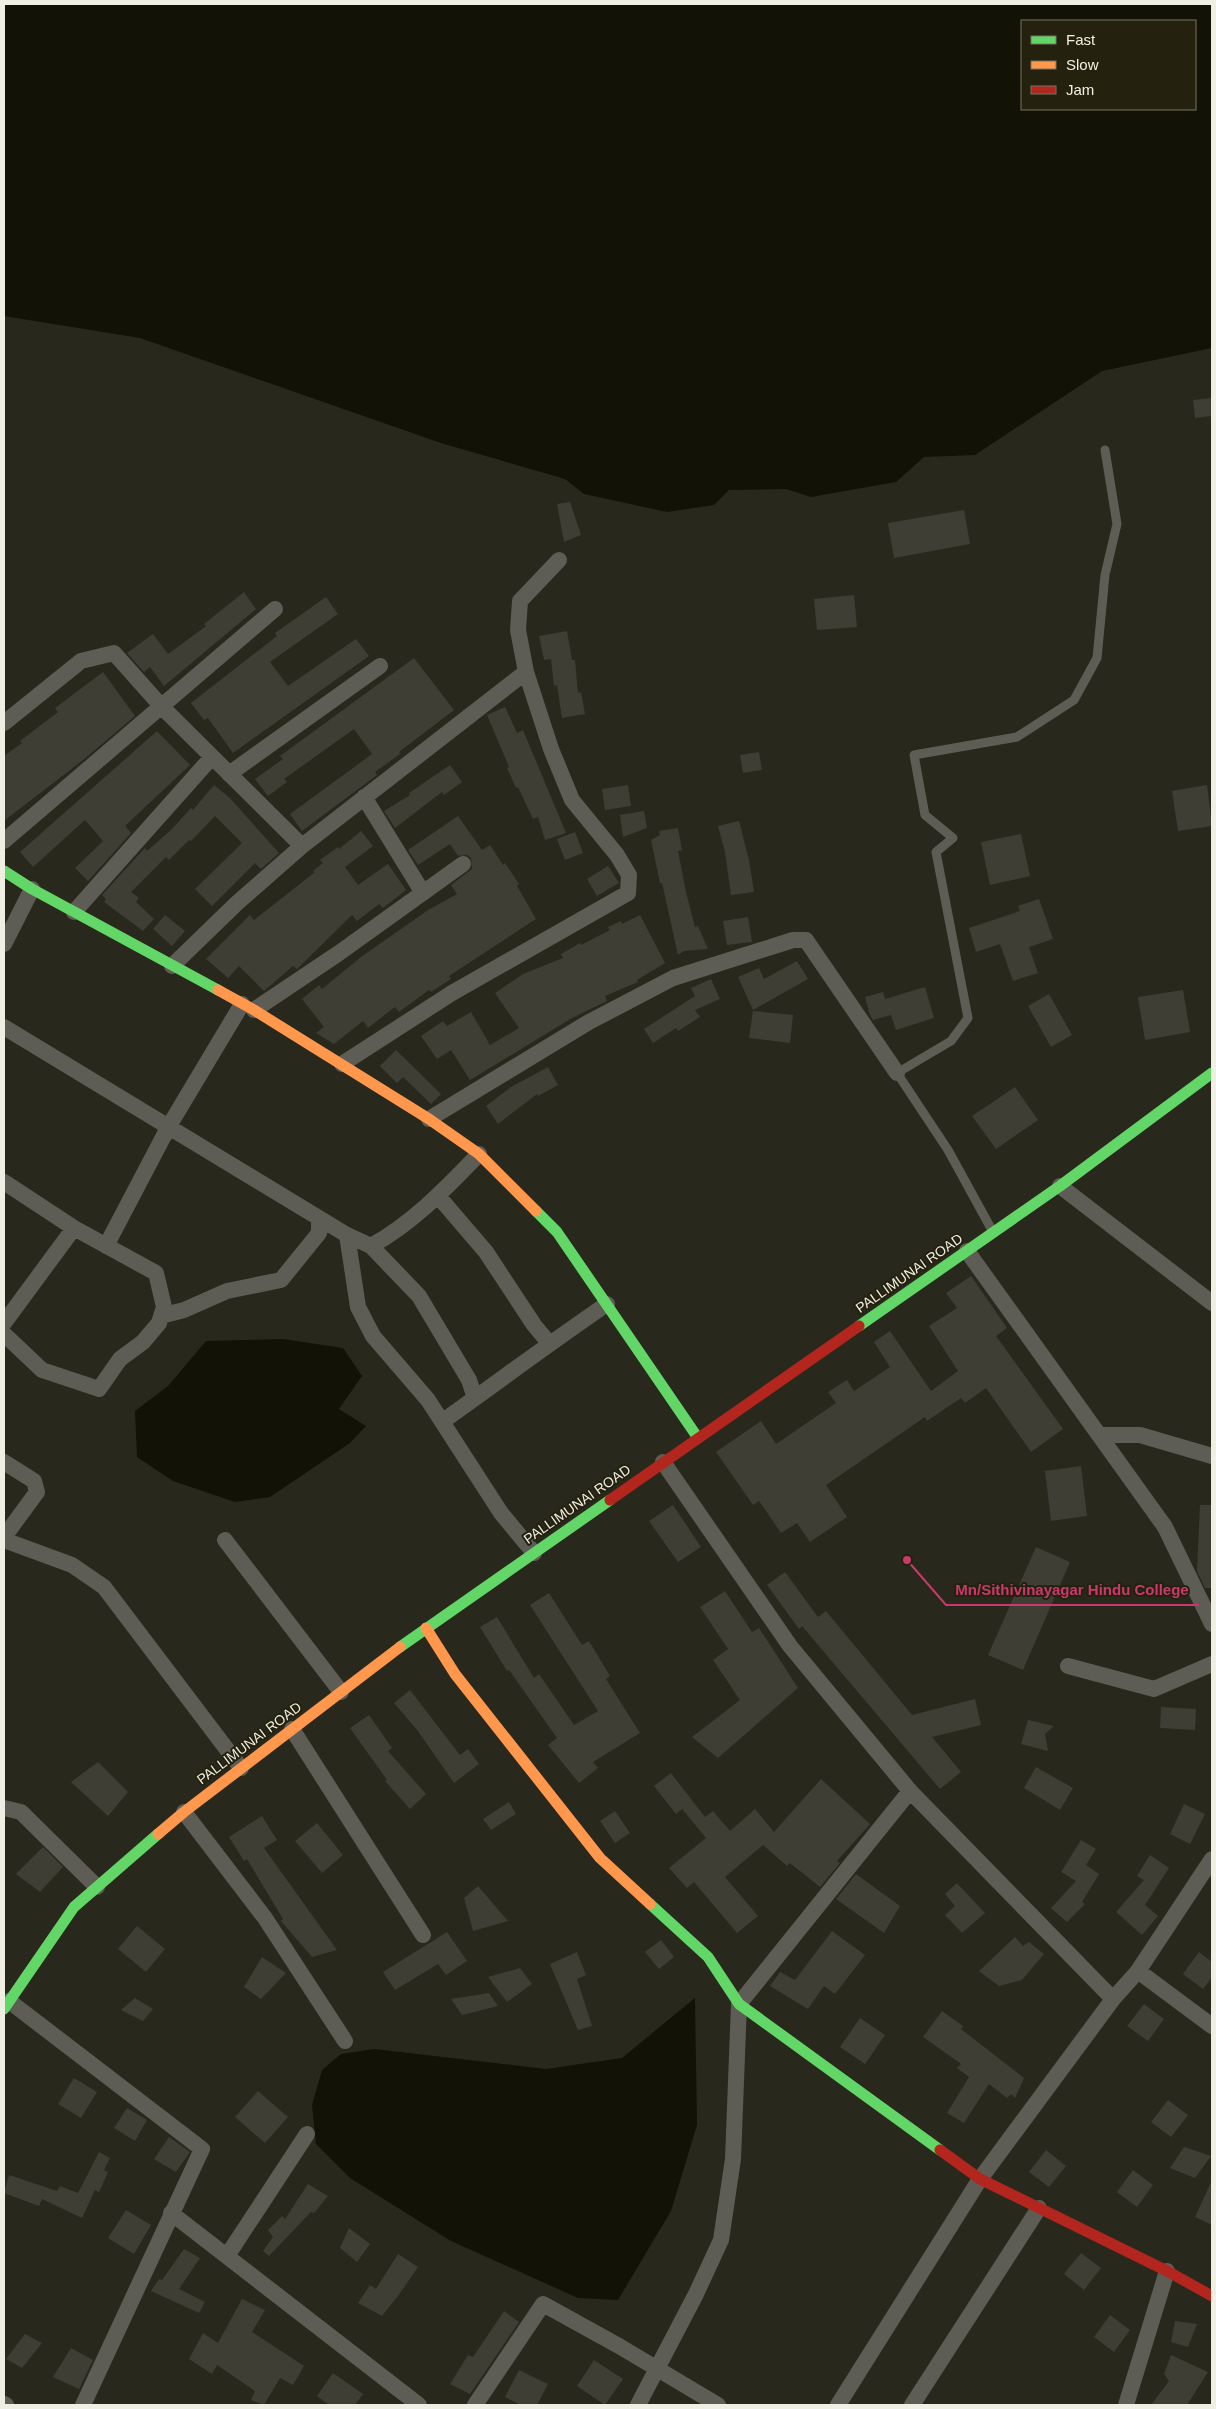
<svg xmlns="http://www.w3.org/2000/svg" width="1216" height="2409" font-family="Arial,sans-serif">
<rect width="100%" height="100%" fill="#28281d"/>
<path fill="#131206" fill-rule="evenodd" d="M 4,4 L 1212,4 L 1212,348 L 1102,371 L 975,455 L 924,457 L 896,482 L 811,497 L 786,489 L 729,490 L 714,505 L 667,512 L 584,494 L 565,479 L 441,443 L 140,338 L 4,316 ZM 1022,21 L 1195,21 L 1195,109 L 1022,109 Z
M 283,1339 L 343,1348 L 362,1376 L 339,1409 L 366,1426 L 350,1443 L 270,1497 L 235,1502 L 173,1481 L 137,1457 L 135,1411 L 168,1386 L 206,1341 Z
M 695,1998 L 697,2125 L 671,2211 L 618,2300 L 578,2298 L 451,2241 L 350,2178 L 316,2144 L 312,2105 L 322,2070 L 341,2054 L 374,2049 L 546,2069 L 622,2058 Z"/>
<path fill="#3e3e35" d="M 1212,398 L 1212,416 L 1195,418 L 1193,400 Z
M 570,502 L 581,535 L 564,542 L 557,504 Z
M 964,510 L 970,544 L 894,558 L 888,523 Z
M 244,592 L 256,609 L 164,686 L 150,667 L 144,672 L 127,653 L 153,634 L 168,654 L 206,626 L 204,624 Z
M 854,595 L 857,627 L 817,630 L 814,599 Z
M 326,597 L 338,614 L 270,662 L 288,686 L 356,639 L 369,656 L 233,753 L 208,718 L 204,720 L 191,703 L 277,636 L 275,633 Z
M 567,631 L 572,660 L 575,660 L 578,693 L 581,692 L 585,714 L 562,718 L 557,685 L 554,686 L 551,659 L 544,660 L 539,636 Z
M 414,658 L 454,710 L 399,752 L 400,754 L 375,772 L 377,775 L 302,831 L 290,814 L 372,754 L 354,729 L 284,779 L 287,782 L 268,796 L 255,779 L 283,759 L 280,756 Z
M 103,672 L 135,716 L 83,760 L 4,821 L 4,756 L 22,743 L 20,741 L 58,712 L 55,708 Z
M 505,707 L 517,733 L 523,730 L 566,833 L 545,840 L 538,817 L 533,819 L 518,787 L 516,788 L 507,768 L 509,767 L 487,715 Z
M 157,731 L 190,765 L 125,826 L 131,833 L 88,881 L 75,868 L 103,841 L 85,820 L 33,867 L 20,852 Z
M 759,752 L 762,770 L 743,773 L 740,755 Z
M 450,765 L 462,782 L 444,795 L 442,792 L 395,828 L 384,811 L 410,795 L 409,793 Z
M 214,785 L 230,798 L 279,853 L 261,869 L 255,863 L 212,906 L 195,889 L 242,843 L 215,816 L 191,841 L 189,840 L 169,860 L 166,857 L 131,892 L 139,898 L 136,902 L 154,919 L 143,931 L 104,902 L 106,899 L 102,895 L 145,848 L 147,851 L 171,830 L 191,808 L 193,810 Z
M 628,785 L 631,806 L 605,810 L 602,789 Z
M 1207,785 L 1212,826 L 1178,831 L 1172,791 Z
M 644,811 L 647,828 L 623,837 L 620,815 Z
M 458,816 L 482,850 L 490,845 L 503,865 L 505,863 L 519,884 L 517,886 L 536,919 L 449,976 L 451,979 L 431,992 L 429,990 L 399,1012 L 395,1007 L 368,1028 L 363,1021 L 334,1044 L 316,1033 L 324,1027 L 302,999 L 319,985 L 322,989 L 361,957 L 428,910 L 457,894 L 451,885 L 472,869 L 471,858 L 467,855 L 458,856 L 450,844 L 418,865 L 408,850 Z
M 739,821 L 749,860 L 754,892 L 731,895 L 725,852 L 718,826 Z
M 678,828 L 682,850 L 678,851 L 686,892 L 695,927 L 698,926 L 708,949 L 684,951 L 678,955 L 662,883 L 660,883 L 651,840 L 660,835 L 659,831 Z
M 361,831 L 373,846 L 345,867 L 358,885 L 388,864 L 406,890 L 383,908 L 379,904 L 357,921 L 352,915 L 297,969 L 293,966 L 264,991 L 239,966 L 228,978 L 206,959 L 250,915 L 254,920 L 315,872 L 313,871 L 323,863 L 320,860 L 338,847 L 339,849 Z
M 575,832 L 583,853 L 565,860 L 557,839 Z
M 1021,834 L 1030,876 L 990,885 L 981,842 Z
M 608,866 L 619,883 L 597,896 L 587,879 Z
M 1039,899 L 1053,939 L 1029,947 L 1038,973 L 1013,981 L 1000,944 L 976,952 L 969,928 L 1020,911 L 1018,906 Z
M 165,915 L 185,931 L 172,946 L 153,929 Z
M 640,915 L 665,963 L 637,980 L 638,982 L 605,996 L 607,1001 L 572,1018 L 470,1080 L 451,1050 L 437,1059 L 421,1036 L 443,1021 L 447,1026 L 471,1012 L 490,1045 L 519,1028 L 495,993 L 523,974 L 563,958 L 561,954 L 580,943 L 581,945 L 610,930 L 608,927 L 621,921 L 622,924 Z
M 748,917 L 752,942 L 727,945 L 723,921 Z
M 797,961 L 808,979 L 753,1010 L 738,977 L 759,968 L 764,979 Z
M 711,979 L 720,999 L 695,1010 L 700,1017 L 678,1031 L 676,1028 L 653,1043 L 644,1029 L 695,996 L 691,988 Z
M 925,987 L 934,1018 L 896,1030 L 891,1015 L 873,1020 L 870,1015 L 865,997 L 883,992 L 885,999 Z
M 1183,990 L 1190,1032 L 1145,1040 L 1138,997 Z
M 1049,994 L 1072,1035 L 1051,1047 L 1028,1006 Z
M 753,1011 L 793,1015 L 790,1043 L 749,1038 Z
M 396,1050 L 441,1094 L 431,1104 L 403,1077 L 397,1083 L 380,1066 Z
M 548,1067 L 558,1085 L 538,1096 L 537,1094 L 498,1124 L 486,1106 L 511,1087 Z
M 1015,1087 L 1038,1120 L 996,1149 L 972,1116 Z
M 971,1276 L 1007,1328 L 996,1336 L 1063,1429 L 1031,1452 L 986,1388 L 965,1403 L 961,1398 L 927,1421 L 925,1417 L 826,1485 L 847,1517 L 810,1542 L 797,1523 L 781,1533 L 759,1501 L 753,1505 L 716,1452 L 761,1421 L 776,1444 L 836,1403 L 828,1392 L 847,1380 L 854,1391 L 890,1367 L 874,1342 L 890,1331 L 931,1391 L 958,1371 L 929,1326 L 957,1308 L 946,1293 Z
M 1081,1466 L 1087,1516 L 1051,1521 L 1045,1471 Z
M 673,1505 L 701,1547 L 678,1562 L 649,1521 Z
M 1200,1505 L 1212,1505 L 1212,1588 L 1205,1588 L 1197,1571 Z
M 1036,1547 L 1070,1562 L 1023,1670 L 988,1655 Z
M 785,1572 L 818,1617 L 826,1611 L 912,1715 L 975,1699 L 981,1725 L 932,1737 L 961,1772 L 940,1789 L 802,1626 L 799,1629 L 767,1585 Z
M 725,1591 L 752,1632 L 759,1628 L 798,1688 L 718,1758 L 692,1737 L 740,1700 L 713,1660 L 728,1649 L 700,1607 Z
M 549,1593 L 582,1645 L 589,1641 L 610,1676 L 606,1679 L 640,1733 L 593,1762 L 598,1768 L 579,1783 L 548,1745 L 557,1738 L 509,1670 L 507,1671 L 480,1627 L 497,1617 L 534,1678 L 539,1674 L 574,1725 L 598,1711 L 530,1605 Z
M 410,1690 L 460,1755 L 468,1749 L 479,1764 L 454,1783 L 418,1731 L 394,1703 Z
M 1161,1707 L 1196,1709 L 1195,1730 L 1160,1728 Z
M 369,1715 L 392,1748 L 388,1751 L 426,1794 L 410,1809 L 385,1781 L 387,1780 L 350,1728 Z
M 1028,1720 L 1054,1726 L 1045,1734 L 1048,1751 L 1021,1744 Z
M 98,1762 L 128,1792 L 108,1816 L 71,1782 Z
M 1036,1767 L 1073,1788 L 1060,1810 L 1024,1788 Z
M 671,1773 L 705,1817 L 713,1811 L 730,1831 L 755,1809 L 774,1832 L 821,1779 L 870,1824 L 837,1861 L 840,1863 L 820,1887 L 790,1863 L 787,1866 L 763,1845 L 725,1877 L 758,1916 L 737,1933 L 694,1882 L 687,1888 L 669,1868 L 706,1838 L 682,1809 L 676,1814 L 654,1786 Z
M 509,1802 L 516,1814 L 491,1830 L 483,1819 Z
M 1184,1804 L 1205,1814 L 1190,1844 L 1170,1834 Z
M 615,1811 L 630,1833 L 615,1843 L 600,1821 Z
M 262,1816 L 277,1840 L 264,1848 L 337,1950 L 312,1957 L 281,1921 L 283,1919 L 247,1859 L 244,1861 L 229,1837 Z
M 317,1823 L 343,1855 L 322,1873 L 295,1841 Z
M 1081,1840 L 1096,1849 L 1086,1865 L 1099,1874 L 1082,1902 L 1085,1904 L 1067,1922 L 1051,1908 L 1076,1881 L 1061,1872 Z
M 43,1847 L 63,1867 L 40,1892 L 16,1874 Z
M 1150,1855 L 1169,1868 L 1145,1905 L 1158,1916 L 1142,1935 L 1116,1912 L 1144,1880 L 1137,1876 Z
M 856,1874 L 900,1906 L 884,1933 L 836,1899 Z
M 957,1883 L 985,1913 L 962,1933 L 945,1915 L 955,1906 L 945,1894 Z
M 478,1886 L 508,1921 L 473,1931 L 464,1898 Z
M 137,1926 L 165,1949 L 146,1972 L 118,1949 Z
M 832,1931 L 865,1955 L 835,1994 L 824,1986 L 808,2009 L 770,1986 L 780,1972 L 795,1980 Z
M 447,1932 L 467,1961 L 446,1975 L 438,1964 L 395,1990 L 383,1972 Z
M 1015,1937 L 1023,1946 L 1029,1942 L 1044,1954 L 1022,1980 L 999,1986 L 979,1971 Z
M 661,1940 L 674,1957 L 659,1969 L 645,1952 Z
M 577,1952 L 586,1975 L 577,1979 L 592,2026 L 578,2030 L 550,1964 Z
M 1199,1952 L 1212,1962 L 1212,1977 L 1203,1989 L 1183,1974 Z
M 262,1957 L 286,1973 L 261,1999 L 244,1987 Z
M 520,1968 L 532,1984 L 507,2002 L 488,1977 Z
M 489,1993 L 498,2006 L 462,2015 L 451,1999 Z
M 135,1998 L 153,2009 L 143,2021 L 121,2010 Z
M 1144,2004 L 1164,2019 L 1148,2041 L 1127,2026 Z
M 942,2011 L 963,2026 L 961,2029 L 1024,2078 L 1015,2098 L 1011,2094 L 1007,2098 L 989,2084 L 964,2123 L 947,2113 L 969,2077 L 957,2068 L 961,2064 L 923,2037 Z
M 860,2018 L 885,2035 L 865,2064 L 840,2047 Z
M 74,2078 L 97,2092 L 81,2118 L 58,2104 Z
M 258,2091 L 288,2117 L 265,2143 L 235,2117 Z
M 1168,2100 L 1188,2115 L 1171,2137 L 1151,2122 Z
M 127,2108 L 147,2120 L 135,2141 L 114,2128 Z
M 169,2137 L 190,2152 L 176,2172 L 154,2159 Z
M 1184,2147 L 1211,2156 L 1195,2178 L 1170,2168 Z
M 1046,2150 L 1066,2166 L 1049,2187 L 1029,2172 Z
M 99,2152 L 110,2158 L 104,2170 L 108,2172 L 99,2192 L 95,2190 L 82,2218 L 42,2199 L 39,2206 L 4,2193 L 9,2175 L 57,2191 L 60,2186 L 78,2193 Z
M 1133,2170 L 1153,2185 L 1137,2207 L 1117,2192 Z
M 1212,2180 L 1212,2225 L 1195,2217 Z
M 308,2184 L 328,2196 L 314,2213 L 311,2212 L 269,2256 L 263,2251 L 273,2237 L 268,2230 L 282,2216 L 285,2219 Z
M 126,2210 L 151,2225 L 134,2254 L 108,2238 Z
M 349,2228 L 370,2244 L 357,2262 L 340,2248 Z
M 184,2249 L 200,2258 L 179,2289 L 205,2302 L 199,2313 L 151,2291 L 159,2279 L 162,2280 Z
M 1081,2253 L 1101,2268 L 1084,2290 L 1064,2274 Z
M 398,2254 L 418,2267 L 398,2296 L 382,2316 L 358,2303 L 370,2285 L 376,2289 Z
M 242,2299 L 265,2310 L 252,2332 L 304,2366 L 293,2385 L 280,2378 L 264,2405 L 251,2400 L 255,2391 L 217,2365 L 212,2374 L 189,2359 L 203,2333 L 218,2343 Z
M 504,2311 L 519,2322 L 470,2394 L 450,2384 L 468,2355 L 473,2357 Z
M 1110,2315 L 1130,2330 L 1114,2352 L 1094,2337 Z
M 1175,2321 L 1197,2324 L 1188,2347 L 1171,2342 Z
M 25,2334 L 42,2343 L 22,2368 L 6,2359 Z
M 71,2348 L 93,2360 L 79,2389 L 53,2377 Z
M 1171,2355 L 1208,2372 L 1187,2405 L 1151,2405 L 1169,2381 L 1164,2374 Z
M 594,2360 L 623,2379 L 605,2405 L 577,2386 Z
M 519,2370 L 548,2384 L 537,2405 L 521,2405 L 505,2397 Z
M 333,2373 L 363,2394 L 355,2405 L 329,2405 L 317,2396 Z"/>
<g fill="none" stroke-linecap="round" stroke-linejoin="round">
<path stroke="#5e5d55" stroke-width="9" d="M 993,1232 L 948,1150 L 897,1073 L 951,1041 L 968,1018 L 936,852 L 953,838 L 925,815 L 914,755 L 1017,737 L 1074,700 L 1097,658 L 1105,575 L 1117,524 L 1105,450"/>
<path stroke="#5e5d55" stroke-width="16" d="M 4,723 L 81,661 L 114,653 L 162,707 L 302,846
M 229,774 L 380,666
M 364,797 L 423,893
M 4,841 L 275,609
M 74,912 L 212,757
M 4,944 L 32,889
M 172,966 L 237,903 L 302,846 L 526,672
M 254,1010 L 339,953 L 463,864
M 4,1027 L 347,1235 L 371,1246 C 413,1223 446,1188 479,1154
M 342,1064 L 452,993 L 628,893 L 629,875 L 617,855 L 572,800 L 551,749 L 526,672 L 518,630 L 520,601 L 559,560
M 429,1119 L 589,1022 L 673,978 L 793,940 L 806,940 L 897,1073
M 4,1182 L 74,1228 L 156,1273 L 164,1307 L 159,1323 L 143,1342 L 120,1359 L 99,1389 L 42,1370 L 4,1334
M 1060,1186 L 1212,1303
M 438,1196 L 486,1252 L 534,1325 L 549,1343
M 347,1235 L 358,1307 L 373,1336 L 428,1400 L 501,1513 L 534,1553
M 106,1246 L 169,1126 L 242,1004
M 371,1246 L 419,1296 L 469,1380 L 475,1398
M 967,1251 L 1165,1527 L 1212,1624
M 161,1316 L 184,1310 L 227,1291 L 281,1280 L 319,1233 L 319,1218
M 4,1323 L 74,1228
M 443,1421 C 498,1382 551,1342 607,1304
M 1099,1435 L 1140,1435 L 1212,1456
M 4,1462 L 34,1481 L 37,1492 L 4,1537
M 663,1462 L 790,1646 L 910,1791 L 1113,1999
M 4,1540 L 72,1565 L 104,1587 L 241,1768
M 225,1540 L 341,1692
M 1068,1666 L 1154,1689 L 1212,1664
M 292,1729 L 423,1935
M 4,1808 L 21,1812 L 97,1887
M 184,1812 L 265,1918 L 345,2041
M 1138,1971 L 1212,2026
M 9,2001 L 202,2149 L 83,2405
M 171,2213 L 419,2405
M 227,2256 L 307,2134
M 4,2404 L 6,2405
M 475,2405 L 543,2304 L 619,2346 L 718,2405
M 638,2405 L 696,2294 L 721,2240 L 733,2159 L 739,2004 L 910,1791
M 838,2405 L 980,2179 L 1113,1999 L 1138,1971 L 1212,1859
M 912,2405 L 1039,2208
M 1126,2405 L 1167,2271"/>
<path stroke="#63d668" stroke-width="11" d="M 4,871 L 32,889 L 218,990
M 536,1211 L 557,1232 L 698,1438
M 859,1326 L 1060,1186 L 1212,1073
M 400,1647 L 610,1500
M 650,1904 L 708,1957 L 739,2004 L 940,2150
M 4,2009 L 74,1907 L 158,1834"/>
<path stroke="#ff974d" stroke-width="11" d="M 218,990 L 254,1010 L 429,1119 L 479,1154 L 536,1211
M 426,1628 L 455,1674 L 600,1858 L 650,1904
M 158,1834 L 184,1812 L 400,1647"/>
<path stroke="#b3261e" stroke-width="11" d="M 610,1500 L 859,1326
M 940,2150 L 980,2179 L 1167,2271 L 1212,2296"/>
</g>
<g text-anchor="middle" stroke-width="4" stroke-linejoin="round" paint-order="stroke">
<g font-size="14" fill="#f0efe3" stroke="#24220e">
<text transform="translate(909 1273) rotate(-35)" y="5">PALLIMUNAI ROAD</text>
<text transform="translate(577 1504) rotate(-35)" y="5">PALLIMUNAI ROAD</text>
<text transform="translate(249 1743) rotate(-37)" y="5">PALLIMUNAI ROAD</text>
</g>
</g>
<path fill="none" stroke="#c9386f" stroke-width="2" d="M907 1560L946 1605H1199"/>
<circle fill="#c9386f" stroke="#24220e" stroke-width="2" cx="907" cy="1560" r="5"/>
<g font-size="15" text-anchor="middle" font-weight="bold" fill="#c9386f" stroke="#24220e" stroke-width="4" stroke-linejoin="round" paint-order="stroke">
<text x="1072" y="1595">Mn/Sithivinayagar Hindu College</text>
</g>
<rect width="1216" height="2409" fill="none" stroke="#f0efe3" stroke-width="10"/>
<rect x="1021" y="20" width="175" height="90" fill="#24220e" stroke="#767463"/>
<rect x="1031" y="36" width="25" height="8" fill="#63d668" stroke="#767463"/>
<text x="1066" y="45" font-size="15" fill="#f0efe3">Fast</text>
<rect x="1031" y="61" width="25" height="8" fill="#ff974d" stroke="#767463"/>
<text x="1066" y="70" font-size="15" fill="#f0efe3">Slow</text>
<rect x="1031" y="86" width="25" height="8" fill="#b3261e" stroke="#767463"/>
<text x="1066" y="95" font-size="15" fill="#f0efe3">Jam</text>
</svg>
